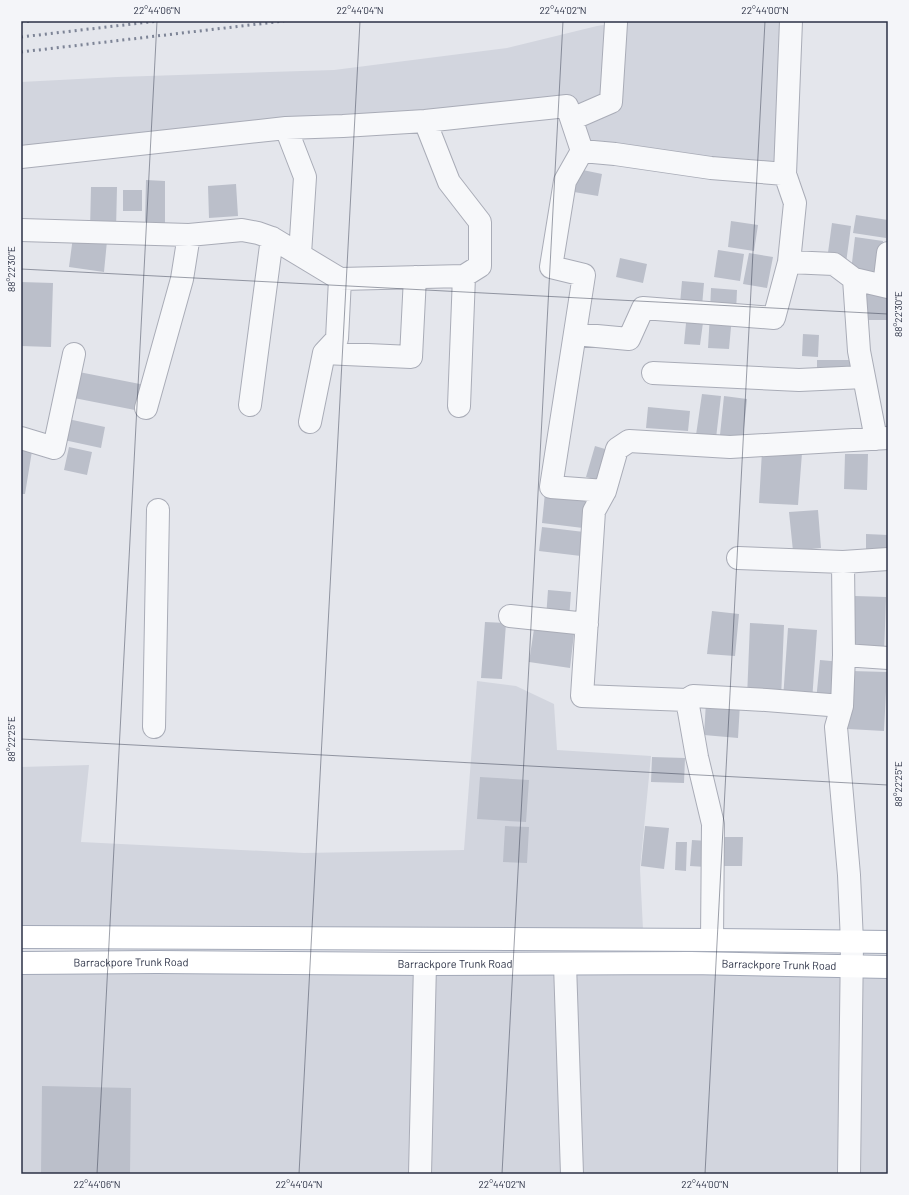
<svg xmlns="http://www.w3.org/2000/svg" width="909" height="1195" font-family="Barlow,sans-serif">
<rect width="100%" height="100%" fill="#e4e6ec"/>
<path fill="#d2d5de" d="M 630,21 L 783,21 L 779,164 L 586,146 L 568,99 L 283,120 L 21,146 L 21,82 L 117,77 L 334,70 L 507,48 L 597,26 Z
M 477,681 L 516,686 L 554,704 L 557,750 L 651,756 L 640,869 L 644,950 L 21,947 L 21,767 L 89,765 L 81,842 L 304,853 L 464,850 Z
M 21,966 L 888,975 L 888,1174 L 21,1174 Z"/>
<path fill="#bbbfca" d="M 578,169 L 602,174 L 598,196 L 574,192 Z
M 146,180 L 165,181 L 165,223 L 145,222 Z
M 236,184 L 238,216 L 209,218 L 208,186 Z
M 91,187 L 117,187 L 116,230 L 90,230 Z
M 123,190 L 142,190 L 142,211 L 123,211 Z
M 856,215 L 888,220 L 886,238 L 853,233 Z
M 731,221 L 758,225 L 754,251 L 728,247 Z
M 832,223 L 851,226 L 846,263 L 827,260 Z
M 73,237 L 107,241 L 104,272 L 69,267 Z
M 855,237 L 883,241 L 879,275 L 851,271 Z
M 718,250 L 744,254 L 740,281 L 714,277 Z
M 749,253 L 773,257 L 767,288 L 743,284 Z
M 620,258 L 647,264 L 643,283 L 616,277 Z
M 682,281 L 704,283 L 702,306 L 680,304 Z
M 21,282 L 53,283 L 51,347 L 21,346 Z
M 711,288 L 737,290 L 736,312 L 710,311 Z
M 864,293 L 888,293 L 888,320 L 864,320 Z
M 687,313 L 704,315 L 700,345 L 684,344 Z
M 710,314 L 732,316 L 729,349 L 708,348 Z
M 803,334 L 819,335 L 818,357 L 802,356 Z
M 817,360 L 852,360 L 853,374 L 817,375 Z
M 79,372 L 145,385 L 140,411 L 74,398 Z
M 702,394 L 721,396 L 716,438 L 696,435 Z
M 724,396 L 747,399 L 743,438 L 720,435 Z
M 648,407 L 690,411 L 688,431 L 646,428 Z
M 68,419 L 105,427 L 101,448 L 64,440 Z
M 595,446 L 615,452 L 607,482 L 586,477 Z
M 69,447 L 92,452 L 87,475 L 64,470 Z
M 21,449 L 32,451 L 25,494 L 21,494 Z
M 762,451 L 802,453 L 798,505 L 759,503 Z
M 845,454 L 868,454 L 867,490 L 844,489 Z
M 545,493 L 586,498 L 583,528 L 542,523 Z
M 818,510 L 821,548 L 793,551 L 789,512 Z
M 542,527 L 584,532 L 581,556 L 539,551 Z
M 866,534 L 888,535 L 888,552 L 866,552 Z
M 548,590 L 571,592 L 569,620 L 546,618 Z
M 855,596 L 886,597 L 884,655 L 853,654 Z
M 712,611 L 739,614 L 735,656 L 707,654 Z
M 485,622 L 506,623 L 502,679 L 481,678 Z
M 750,623 L 784,625 L 781,699 L 747,698 Z
M 788,628 L 817,630 L 812,701 L 783,699 Z
M 534,629 L 574,634 L 570,668 L 529,662 Z
M 820,660 L 842,662 L 839,703 L 816,701 Z
M 851,671 L 887,672 L 884,731 L 848,729 Z
M 706,702 L 740,704 L 738,738 L 704,735 Z
M 652,757 L 685,758 L 684,783 L 651,782 Z
M 480,777 L 529,780 L 526,822 L 477,819 Z
M 505,826 L 529,827 L 527,863 L 503,862 Z
M 645,826 L 669,828 L 664,869 L 641,866 Z
M 723,837 L 743,837 L 742,866 L 723,866 Z
M 692,840 L 708,841 L 706,867 L 690,866 Z
M 676,842 L 687,842 L 686,871 L 675,870 Z
M 42,1086 L 131,1088 L 130,1174 L 41,1174 Z"/>
<g fill="none" stroke-linecap="round" stroke-linejoin="round">
<g stroke="#a9acb7" stroke-width="24">
<path id="minor" d="M 572,119 L 611,102 L 616,23
M 286,128 L 305,177 L 300,254
M 582,151 L 565,181 L 551,267 L 584,275 L 551,487 L 605,491
M 21,157 L 286,128 L 343,126 L 425,121 L 567,106 L 582,151 L 615,154 L 711,168 L 785,174 L 795,203 L 789,262 L 834,264 L 854,279 L 859,351 L 876,439
M 785,174 L 791,21
M 21,230 L 189,235 L 242,230 L 258,233 L 272,238 L 340,279 L 464,276 L 480,266 L 480,222 L 449,182 L 425,121
M 854,279 L 888,287
M 884,286 L 888,253
M 575,334 L 629,339 L 643,308 L 774,318 L 789,262
M 324,353 L 411,357 L 415,277
M 653,373 L 799,380 L 864,377
M 250,405 L 272,238
M 459,406 L 464,276
M 146,408 L 182,279 L 189,235
M 310,422 L 324,353 L 337,339 L 340,279
M 21,438 L 54,448 L 74,354
M 738,558 L 843,562 L 888,559
M 843,562 L 844,655 L 842,706 L 766,700 L 693,696 L 687,700 L 582,696 L 594,511 L 605,491 L 617,449 L 629,441 L 730,447 L 888,438
M 510,616 L 587,624
M 844,655 L 888,658
M 687,700 L 697,757 L 713,824 L 712,940
M 842,706 L 836,727 L 849,875 L 852,942 L 849,1174
M 154,727 L 158,510
M 565,964 L 572,1174
M 420,1174 L 425,964"/>
</g>
<g stroke="#a3a9b8" stroke-width="24">
<g id="major">
<path d="M 21,937 L 712,940 L 888,942"/>
<path id="s1" d="M 21,963 L 157,962 L 425,964 L 691,963 L 888,967"/>
</g>
</g>
<use href="#minor" stroke="#f7f8fa" stroke-width="22"/>
<use href="#major" stroke="#fff" stroke-width="22"/>
<path stroke="#7d8496" stroke-width="3" stroke-dasharray="2 4" stroke-linecap="butt" d="M 21,22 L 32,21
M 21,37 L 158,21
M 21,52 L 284,21"/>
</g>
<path fill="none" stroke="#2b3145" stroke-width="1" stroke-opacity="0.45" d="M 21,269 L 888,314M 21,739 L 888,785M 97,1174 L 157,21M 299,1174 L 360,21M 502,1174 L 563,21M 705,1174 L 765,21"/>
<g text-anchor="middle" stroke-width="3" stroke-linejoin="round" paint-order="stroke">
<g font-size="11" fill="#2b3145" stroke="#f4f5f9">
<text dy="4" stroke="none"><textPath href="#s1" startOffset="110">Barrackpore Trunk Road</textPath></text>
<text dy="4" stroke="none"><textPath href="#s1" startOffset="434">Barrackpore Trunk Road</textPath></text>
<text dy="4" stroke="none"><textPath href="#s1" startOffset="758">Barrackpore Trunk Road</textPath></text>
</g>
</g>
<rect width="909" height="1195" fill="none" stroke="#f4f5f9" stroke-width="44"/>
<rect x="22" y="22" width="865" height="1151" fill="none" stroke="#2b3145" stroke-width="1.5"/>
<g font-size="10" text-anchor="middle" fill="#2b3145">
<text x="157" y="14">22°44'06"N</text>
<text x="360" y="14">22°44'04"N</text>
<text x="563" y="14">22°44'02"N</text>
<text x="765" y="14">22°44'00"N</text>
<text transform="translate(11 269) rotate(-90)" y="4">88°22'30"E</text>
<text transform="translate(898 314) rotate(-90)" y="4">88°22'30"E</text>
<text transform="translate(11 739) rotate(-90)" y="4">88°22'25"E</text>
<text transform="translate(898 784) rotate(-90)" y="4">88°22'25"E</text>
<text x="97" y="1188">22°44'06"N</text>
<text x="299" y="1188">22°44'04"N</text>
<text x="502" y="1188">22°44'02"N</text>
<text x="705" y="1188">22°44'00"N</text>
</g>
</svg>
